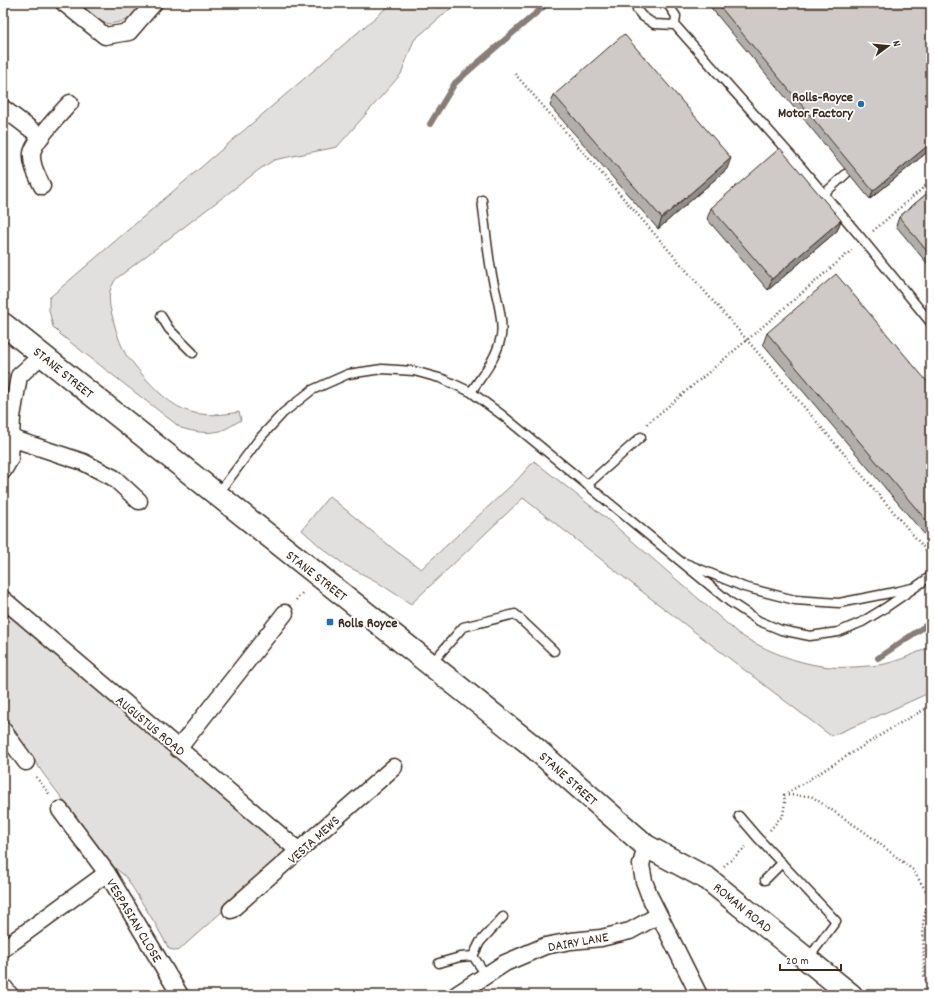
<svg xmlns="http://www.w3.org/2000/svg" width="934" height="998" font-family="Dekko,sans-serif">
<rect width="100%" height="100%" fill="#fff"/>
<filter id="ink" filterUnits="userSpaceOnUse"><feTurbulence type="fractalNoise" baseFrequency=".025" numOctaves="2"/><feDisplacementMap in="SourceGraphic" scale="8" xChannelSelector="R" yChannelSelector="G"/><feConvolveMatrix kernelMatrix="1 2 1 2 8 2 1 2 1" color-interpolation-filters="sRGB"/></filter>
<g filter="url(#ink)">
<path fill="#e2e0de" stroke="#8e857e" d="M 73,3 L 144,3 L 136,16 L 124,21 L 110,24 L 95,20 Z
M 392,3 L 457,3 L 414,40 L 401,74 L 337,147 L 274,160 L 260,169 L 121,275 C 118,277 114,280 113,284 C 108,291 109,303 111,311 C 114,324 118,339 124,351 C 126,356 130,360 133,363 C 146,380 165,402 185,410 C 202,417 222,415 239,412 L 241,420 C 234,424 227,429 220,431 C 207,434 194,432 181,428 L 61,335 L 53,327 L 49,310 L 49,298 Z
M 3,369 L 13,377 L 3,450 Z
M 534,461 L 606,518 L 739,634 C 766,651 798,664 830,667 C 838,668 847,667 855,667 C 865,666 875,666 885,664 C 901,660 917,653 931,646 L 931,692 L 869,720 L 831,736 L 649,597 L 523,498 L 411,604 L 374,580 L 345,565 L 323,549 L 302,530 L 329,496 L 396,551 L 421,569 L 516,481 Z
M 3,607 L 290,851 L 178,951 L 169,949 L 156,925 L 126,877 L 115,868 L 45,776 L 3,716 Z"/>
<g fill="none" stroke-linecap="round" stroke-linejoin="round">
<path stroke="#887e77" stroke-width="6" d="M 430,124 L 455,83 L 474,66 L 548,3
M 878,658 L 931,622"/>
<g stroke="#3b2a1e" stroke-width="11">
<path id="lane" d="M 636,3 L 637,10 L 642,16 L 654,24 L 675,25
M 667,3 L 676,16 L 675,25 L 802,168 L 863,240 L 931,323
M 824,194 L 848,172
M 161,316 L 169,329 L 193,353
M 471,392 C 483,374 497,358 501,336 C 504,317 494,289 491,270 C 487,247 485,223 482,200
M 587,485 L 641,437
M 218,494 L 259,439 L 283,413 L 312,390 L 348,374 L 382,369 L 414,371 L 443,379 L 471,392 L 502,415 L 730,602 L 759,621 L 781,630 L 810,636 L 838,632 L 862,622 L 885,608 L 917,586 L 931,576
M 685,563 L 744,587 L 795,600 L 839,603 L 890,593 L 912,588
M 431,664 L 463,627 L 515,614 L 554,651
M 739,816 L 757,837 L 836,921 L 808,959
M 765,880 L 782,863
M 473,956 L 486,975
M 439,963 L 460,957 L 473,956 L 480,942 L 503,917"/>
</g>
<g stroke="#3b2a1e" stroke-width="19">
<path id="street" d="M 64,3 L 105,36 L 129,32 L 154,3
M 3,108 L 41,137
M 42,186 C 37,175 31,165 32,153 C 34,141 61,113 70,103
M 11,438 L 83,462 L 114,478 L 139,501
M 3,471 L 10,459 L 12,417 L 19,376 L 42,355
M 3,599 L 299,851
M 3,730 L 26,762
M 178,749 L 285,613
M 60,810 L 107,873
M 646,846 L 641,865 L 644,881 L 650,897 L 699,995
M 231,910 L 394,767
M 3,949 L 107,873 L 180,995
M 3,986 L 10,995
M 456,995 L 505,963 L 545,946 L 571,941 L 601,938 L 630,931 L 659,915"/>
</g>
<g stroke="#3b2a1e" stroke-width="25">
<path id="secondary" d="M 3,324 L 529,743 L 646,846 L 708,879 L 851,995"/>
</g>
<path stroke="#3b2a1e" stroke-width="2.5" stroke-dasharray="1 3" stroke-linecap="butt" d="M 515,74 L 747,340 L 931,556
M 873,231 L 931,181
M 647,424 L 747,340 L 853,249
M 296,600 L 304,591
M 36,777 L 50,795
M 784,795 L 905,720 L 931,706
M 770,830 L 783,815 L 785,802 L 784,795 L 811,796 L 866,833 L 913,870 L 929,896 L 923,923 L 924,967 L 924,978 L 931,985
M 724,866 L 746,847"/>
<use href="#lane" stroke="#fff" stroke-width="8"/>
<use href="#street" stroke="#fff" stroke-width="16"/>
<use href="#secondary" stroke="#fff" stroke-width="22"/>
</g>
<path fill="#b2aeab" stroke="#3b2a1e" d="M 707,3 L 931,3 L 931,149 L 870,199 Z
M 554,95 L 727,169 L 658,229 L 550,106 Z
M 931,190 L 931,268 L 896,226 L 899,217 Z
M 711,208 L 841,220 L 837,231 L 768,290 L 707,219 Z
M 767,333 L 931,386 L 931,542 L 763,344 Z"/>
<path fill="#918d8b" stroke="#3b2a1e" d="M 931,143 L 931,149 L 870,199 L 873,191 Z
M 731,158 L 727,169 L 658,229 L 662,218 Z
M 841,220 L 837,231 L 768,290 L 772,279 Z"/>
<path fill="#cfcac7" stroke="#3b2a1e" d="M 717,3 L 931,3 L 931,143 L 873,191 Z
M 624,34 L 731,158 L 662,218 L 554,95 Z
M 780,148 L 841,220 L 772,279 L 711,208 Z
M 931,190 L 931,256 L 899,217 Z
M 836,274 L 931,386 L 931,526 L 767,333 Z"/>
</g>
<g fill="#1f6fb2" stroke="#fff" stroke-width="1.5">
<circle cx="861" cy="104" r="4"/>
<rect x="326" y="618" width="8" height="8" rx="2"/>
</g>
<g text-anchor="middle" stroke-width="3.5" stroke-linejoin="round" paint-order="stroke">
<g font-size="14" font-weight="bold" fill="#3b2a1e" stroke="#fff" text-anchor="end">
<text x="853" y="101">Rolls-Royce<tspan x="853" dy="16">Motor Factory</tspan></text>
<text x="338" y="627" text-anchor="start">Rolls Royce</text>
</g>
<g font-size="14" fill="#3b2a1e" stroke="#fff">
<text transform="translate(64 372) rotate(39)" y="5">STANE STREET</text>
<text transform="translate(317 575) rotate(38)" y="5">STANE STREET</text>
<text transform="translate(151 725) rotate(40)" y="5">AUGUSTUS ROAD</text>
<text transform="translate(569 778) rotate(42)" y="5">STANE STREET</text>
<text transform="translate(313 839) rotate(-42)" y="5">VESTA MEWS</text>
<text transform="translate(743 907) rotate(39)" y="5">ROMAN ROAD</text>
<text transform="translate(135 920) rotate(59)" y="5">VESPASIAN CLOSE</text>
<text transform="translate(578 941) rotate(-10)" y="5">DAIRY LANE</text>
</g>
</g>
<rect width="934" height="998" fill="none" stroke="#fff" stroke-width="16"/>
<rect x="8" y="8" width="918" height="982" fill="none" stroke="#3b2a1e" stroke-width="1.5" filter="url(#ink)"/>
<g transform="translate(888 46) rotate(74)" stroke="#ffffff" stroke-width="3" paint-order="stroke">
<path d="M0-3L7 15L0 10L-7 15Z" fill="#3b2a1e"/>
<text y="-6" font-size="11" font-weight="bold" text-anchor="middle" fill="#3b2a1e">N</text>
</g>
<path d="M780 964v6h61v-6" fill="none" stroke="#3b2a1e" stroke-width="2"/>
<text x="786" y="964" font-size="12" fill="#3b2a1e" stroke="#ffffff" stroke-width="3" paint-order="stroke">20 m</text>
</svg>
